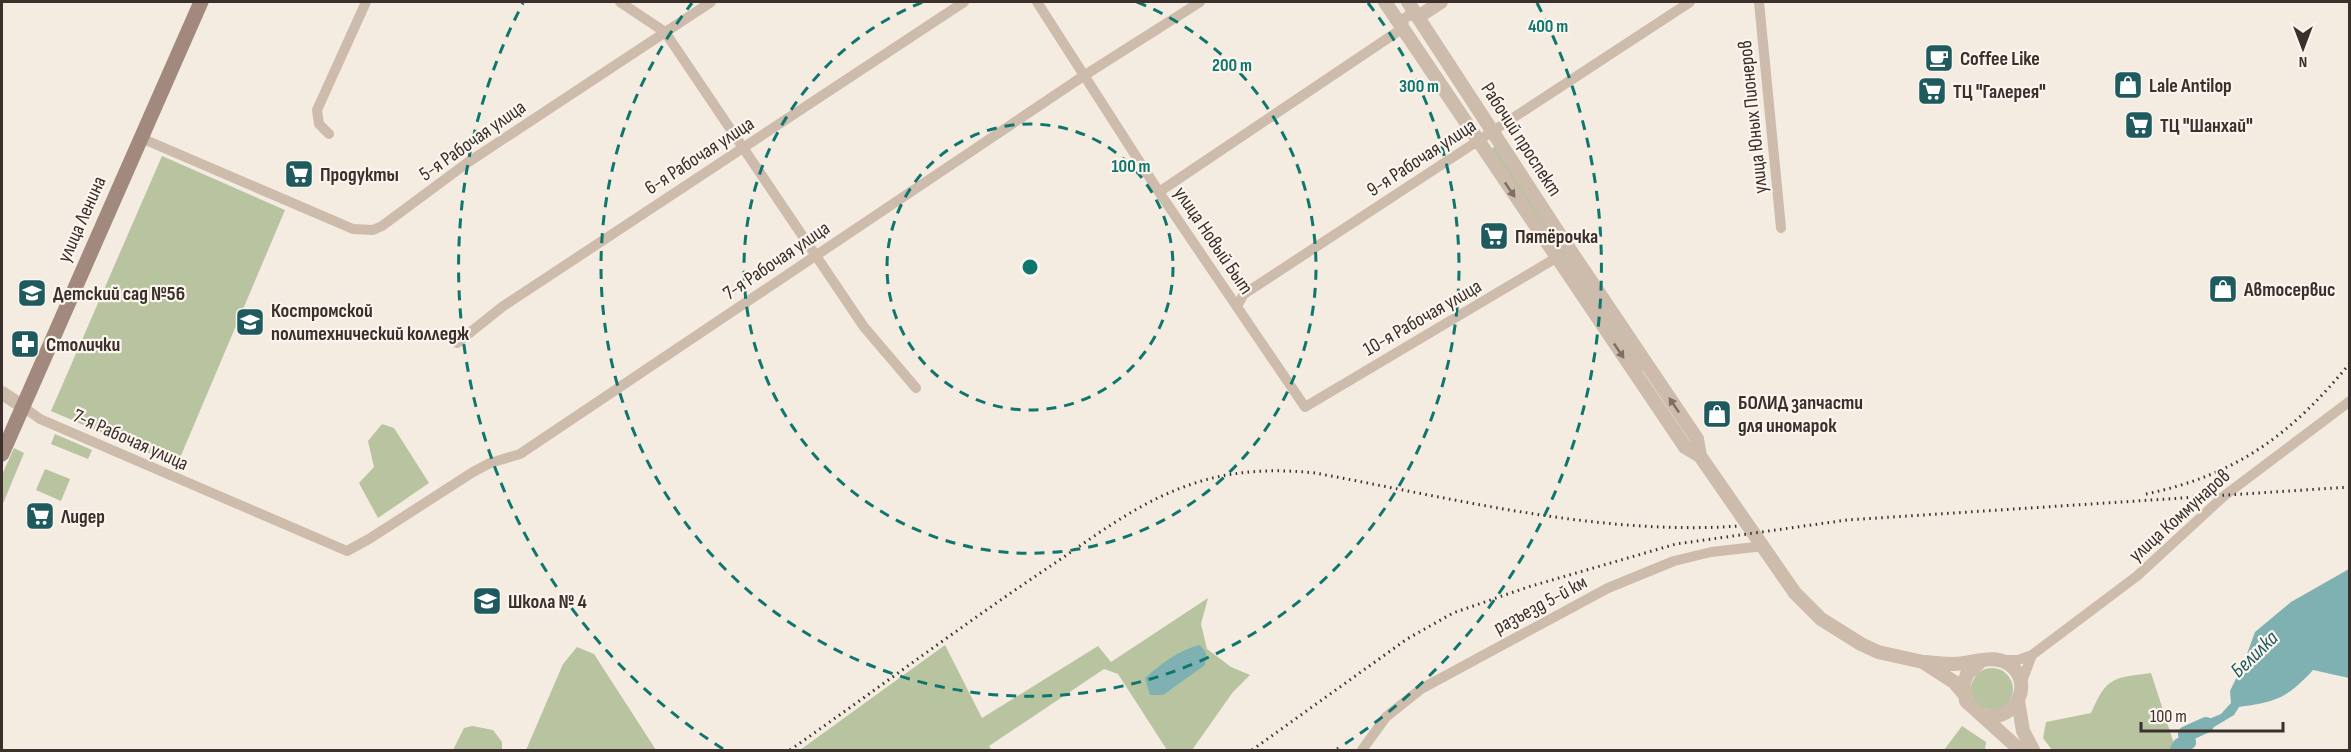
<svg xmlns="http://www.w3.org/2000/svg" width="2351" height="752" font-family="'Sofia Sans Condensed',sans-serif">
<rect width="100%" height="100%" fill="#f4ebe1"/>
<path fill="#b8c4a0" d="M 1497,145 L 1644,370 L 1640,373 L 1491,149 Z
M 162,156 L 285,210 L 177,465 L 51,411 Z
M 382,424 L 394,428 L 429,483 L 378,518 L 359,483 L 374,467 L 368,441 Z
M 55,434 L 92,450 L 88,459 L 51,444 Z
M 14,448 L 24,453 L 2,506 L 2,475 Z
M 45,469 L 70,479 L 61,501 L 36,490 Z
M 1208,598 L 1201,624 L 1207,649 L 1231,667 L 1250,675 L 1233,692 L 1192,750 L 1167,750 L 1118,674 L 1104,669 L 989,746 L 992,750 L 800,750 L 945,645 L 982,718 L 1098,646 L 1111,662 Z
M 577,647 L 594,654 L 656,750 L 526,750 L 563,664 Z
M1971 689a21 21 0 1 1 42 0a21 21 0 1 1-42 0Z
M 2151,673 L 2176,750 L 2052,750 L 2043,738 L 2046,722 L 2091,713 C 2107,677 2112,678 2151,673 Z
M 472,726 L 493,730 L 502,742 L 502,750 L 453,750 L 464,728 Z
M 1962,726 L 1986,742 L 1985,750 L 1944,750 Z"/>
<path fill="#7fb0b2" d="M 2349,569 L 2349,678 L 2313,670 C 2287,698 2277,702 2239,707 L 2234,715 L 2214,727 L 2186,734 L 2190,727 L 2221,714 L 2231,703 L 2230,691 L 2244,662 L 2255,632 L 2291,602 Z
M 1200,645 L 1206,653 L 1205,665 L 1163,695 L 1150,695 L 1145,678 C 1161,664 1180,649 1200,645 Z"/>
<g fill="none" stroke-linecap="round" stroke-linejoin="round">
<path stroke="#7fb0b2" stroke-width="16" d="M 2178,750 L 2180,746 L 2188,742 L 2186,734 L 2206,725"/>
<path stroke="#cdbbac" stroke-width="10" d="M 620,2 L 665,32 L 864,327 L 916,388
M 1037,2 L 1159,192 L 1305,407 L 1556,258
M 1759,2 L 1781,228
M 329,134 L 319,124 L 317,110 L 366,2
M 141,138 L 353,229 L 373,230 L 382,226 L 467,163 L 711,2
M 1159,192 L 1403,28 L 1404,19 L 1409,15 L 1418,17
M 1237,306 L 1244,294 L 1690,2
M 457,343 L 502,307 L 964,2
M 22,406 L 40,419 L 347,551 L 369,539 L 473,472 L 490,463 L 520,454 L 1085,75 L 1200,2
M 2002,660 L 2018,660 L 2032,655 L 2137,576 L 2224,496 L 2350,401
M 2021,684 L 2032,655
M 1362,750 L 1386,717 L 1421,689 L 1608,588 L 1674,561 L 1711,552 L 1764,546"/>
<path stroke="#cdbbac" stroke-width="14" d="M 1385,2 L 1685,447 L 1700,456
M 1408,2 L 1562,238 L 1697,439 L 1700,456 L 1795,593 L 1821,619 L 1861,644 L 1878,652 L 1923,662 L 1954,682 L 1964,694
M 1418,17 L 1441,2
M 2,393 L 22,406
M 1925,662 C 1934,663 1944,664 1953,664 C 1970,664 1992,654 2007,663 C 2036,680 2017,722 1984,716
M 1980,662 L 1967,674 L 1964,683 L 1966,701 L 2020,750
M 2018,701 L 2023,731 L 2033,750"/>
<path stroke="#a18a7d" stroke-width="15" d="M 2,454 L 201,2"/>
<path stroke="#3b302b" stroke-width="3" stroke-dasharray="1.5 4.5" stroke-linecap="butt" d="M 2146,494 C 2237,475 2292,434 2350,363
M 790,750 C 876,690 961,626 1049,567 C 1091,539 1133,506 1181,488 C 1224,471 1269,468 1315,473 C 1452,498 1599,536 1739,526
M 1252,750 L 1407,639 L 1453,613 L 1528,587 L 1676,544 L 1847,520 L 2350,487"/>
</g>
<defs><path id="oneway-solid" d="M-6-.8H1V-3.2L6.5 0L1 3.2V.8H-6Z" transform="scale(1.5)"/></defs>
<g fill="#7d6f65">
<use href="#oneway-solid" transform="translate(1510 190) rotate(56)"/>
<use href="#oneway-solid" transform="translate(1619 351) rotate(56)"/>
<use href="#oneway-solid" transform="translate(1674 405) rotate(-124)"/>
</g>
<g fill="none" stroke="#0f766e" stroke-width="3" stroke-dasharray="10 8">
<circle cx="1030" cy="267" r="143"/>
<path d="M1137 2A286 286 0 1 1 923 2"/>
<path d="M1368 3A429 429 0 1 1 692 3"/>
<path d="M723 749A572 572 0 0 1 523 3M1537 3A572 572 0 0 1 1337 749"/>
</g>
<defs>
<g id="cafe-square" transform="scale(1.5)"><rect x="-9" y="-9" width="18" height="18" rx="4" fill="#1f5a5e" stroke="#fbf5ee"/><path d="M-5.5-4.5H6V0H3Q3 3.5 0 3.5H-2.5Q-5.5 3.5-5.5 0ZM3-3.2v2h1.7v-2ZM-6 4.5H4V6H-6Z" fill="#fff"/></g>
<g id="shop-square" transform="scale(1.5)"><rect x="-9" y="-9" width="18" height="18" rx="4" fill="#1f5a5e" stroke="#fbf5ee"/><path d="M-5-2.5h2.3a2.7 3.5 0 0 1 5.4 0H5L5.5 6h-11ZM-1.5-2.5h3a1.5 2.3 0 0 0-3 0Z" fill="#fff"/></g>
<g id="supermarket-square" transform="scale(1.5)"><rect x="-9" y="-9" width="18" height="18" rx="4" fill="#1f5a5e" stroke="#fbf5ee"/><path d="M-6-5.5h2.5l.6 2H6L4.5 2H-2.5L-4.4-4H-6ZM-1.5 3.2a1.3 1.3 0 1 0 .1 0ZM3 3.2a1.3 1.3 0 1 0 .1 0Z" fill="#fff"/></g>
<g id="school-square" transform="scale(1.5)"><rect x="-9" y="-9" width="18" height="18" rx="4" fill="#1f5a5e" stroke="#fbf5ee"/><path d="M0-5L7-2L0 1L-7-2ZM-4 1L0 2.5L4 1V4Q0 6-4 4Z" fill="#fff"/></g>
<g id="university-square" transform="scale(1.5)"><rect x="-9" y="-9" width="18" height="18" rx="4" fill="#1f5a5e" stroke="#fbf5ee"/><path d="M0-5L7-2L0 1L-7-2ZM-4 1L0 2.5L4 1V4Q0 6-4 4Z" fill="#fff"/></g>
<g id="pharmacy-square" transform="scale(1.5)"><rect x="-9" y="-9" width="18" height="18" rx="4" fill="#1f5a5e" stroke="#fbf5ee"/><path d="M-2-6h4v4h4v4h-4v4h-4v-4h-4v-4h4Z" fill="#fff"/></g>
</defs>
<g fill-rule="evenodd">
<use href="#cafe-square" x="1939" y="58"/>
<use href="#shop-square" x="2128" y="85"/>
<use href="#supermarket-square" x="1932" y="91"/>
<use href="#supermarket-square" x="2139" y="125"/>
<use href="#supermarket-square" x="299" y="174"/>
<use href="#supermarket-square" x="1494" y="236"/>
<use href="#shop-square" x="2223" y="289"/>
<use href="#school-square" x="32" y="293"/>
<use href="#university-square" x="250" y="322"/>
<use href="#pharmacy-square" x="25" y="344"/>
<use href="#shop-square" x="1717" y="414"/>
<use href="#supermarket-square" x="40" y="516"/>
<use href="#school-square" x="487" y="601"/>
</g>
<g text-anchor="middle" stroke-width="4.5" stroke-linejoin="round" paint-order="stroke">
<g font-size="20" font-weight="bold" fill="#3b302b" stroke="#fbf5ee" text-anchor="start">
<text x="1960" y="65">Coffee Like</text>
<text x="2149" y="92">Lale Antilop</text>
<text x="1953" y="98">ТЦ "Галерея"</text>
<text x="2160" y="132">ТЦ "Шанхай"</text>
<text x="320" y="181">Продукты</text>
<text x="1515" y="243">Пятёрочка</text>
<text x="2244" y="296">Автосервис</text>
<text x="53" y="300">Детский сад №56</text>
<text x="271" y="317">Костромской<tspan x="271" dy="23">политехнический колледж</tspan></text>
<text x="46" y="351">Столички</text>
<text x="1738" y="409">БОЛИД запчасти<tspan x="1738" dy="23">для иномарок</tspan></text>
<text x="61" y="523">Лидер</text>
<text x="508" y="608">Школа № 4</text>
</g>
<g font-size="20" fill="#3b302b" stroke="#fbf5ee">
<text transform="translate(1752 117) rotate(-96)" y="7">улица Юных Пионеров</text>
<text transform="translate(1522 139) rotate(57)" y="7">Рабочий проспект</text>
<text transform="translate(472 140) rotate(-35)" y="7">5-я Рабочая улица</text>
<text transform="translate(699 155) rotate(-33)" y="7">6-я Рабочая улица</text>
<text transform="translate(1421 157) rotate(-33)" y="7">9-я Рабочая улица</text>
<text transform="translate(81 219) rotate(-66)" y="7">улица Ленина</text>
<text transform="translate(1214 240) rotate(56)" y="7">улица Новый Быт</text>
<text transform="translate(776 260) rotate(-34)" y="7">7-я Рабочая улица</text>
<text transform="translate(1422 317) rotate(-30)" y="7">10-я Рабочая улица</text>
<text transform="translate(131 439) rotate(24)" y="7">7-я Рабочая улица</text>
<text transform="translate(2179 515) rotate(-42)" y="7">улица Коммунаров</text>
<text transform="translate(1540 604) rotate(-28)" y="7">разъезд 5-й км</text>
</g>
<g font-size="21" font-style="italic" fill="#1f5a5e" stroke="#fbf5ee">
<text transform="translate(2254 654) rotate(-44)" y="7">Белилка</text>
</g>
</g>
<circle cx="1030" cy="267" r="9" fill="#0f766e" stroke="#fbf5ee" stroke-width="3"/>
<g font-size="18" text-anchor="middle" font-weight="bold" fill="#0f766e" stroke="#fbf5ee" stroke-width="4.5" stroke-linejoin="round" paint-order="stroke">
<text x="1548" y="32">400 m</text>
<text x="1232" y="71">200 m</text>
<text x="1419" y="92">300 m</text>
<text x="1131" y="172">100 m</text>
</g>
<rect width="2351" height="752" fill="none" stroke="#3b302b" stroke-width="6"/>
<g transform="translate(2303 48) rotate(180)" stroke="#fbf5ee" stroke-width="4.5" paint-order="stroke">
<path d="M0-4.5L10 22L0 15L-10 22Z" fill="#3b302b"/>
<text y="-9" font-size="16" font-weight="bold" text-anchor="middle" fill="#3b302b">N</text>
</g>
<path d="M2141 722v9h142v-9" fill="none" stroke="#3b302b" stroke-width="3"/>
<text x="2150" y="722" font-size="18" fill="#3b302b" stroke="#fbf5ee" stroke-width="4.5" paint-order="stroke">100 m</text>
</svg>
